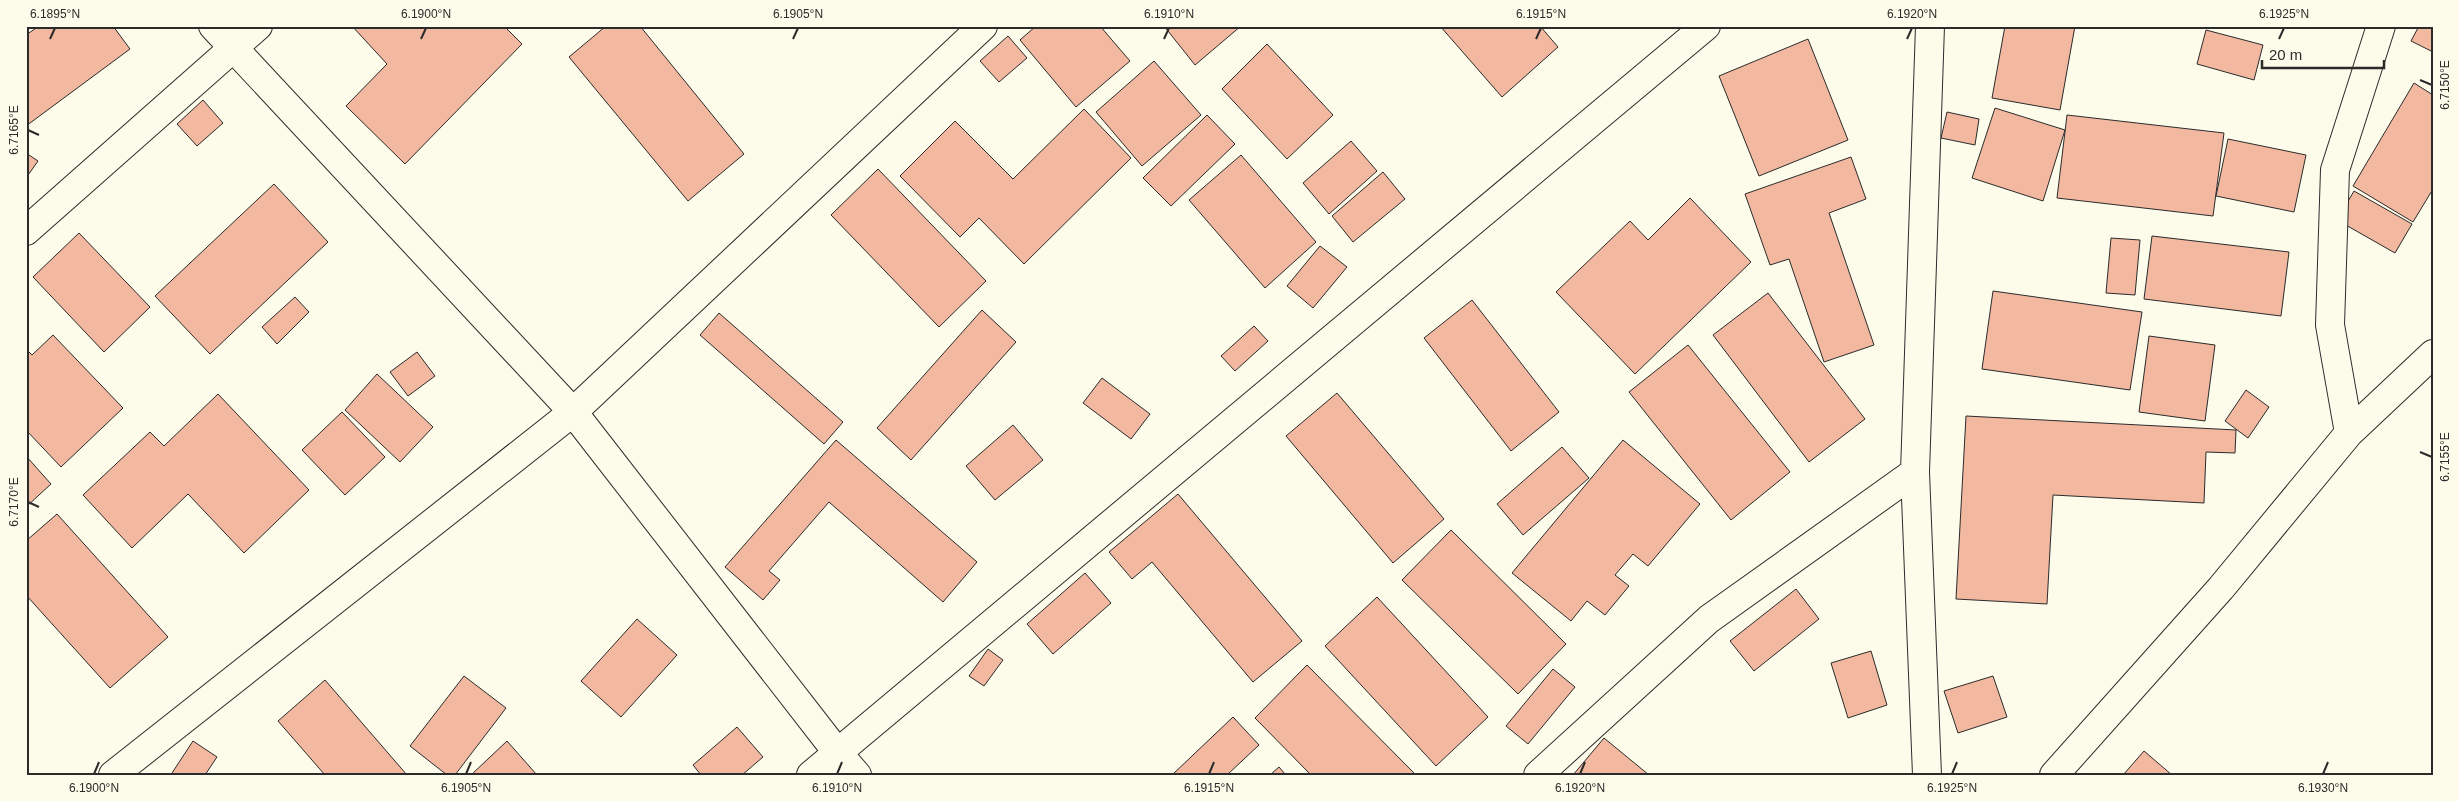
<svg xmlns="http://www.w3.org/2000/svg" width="2459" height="801" font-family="Helvetica,sans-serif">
<rect width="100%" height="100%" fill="#fdfbea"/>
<path fill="#f2b8a0" stroke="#2b2b2b" d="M 39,26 L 113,26 L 130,49 L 26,126 L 26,35 Z
M 352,26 L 504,26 L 522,44 L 405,164 L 346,106 L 387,64 Z
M 606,26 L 640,26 L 744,154 L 688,201 L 569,57 Z
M 1036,26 L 1100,26 L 1130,61 L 1076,107 L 1020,40 Z
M 1164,26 L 1241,26 L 1195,65 Z
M 1440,26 L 1540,26 L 1558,47 L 1502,97 Z
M 2005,26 L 2075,26 L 2060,110 L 1992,98 Z
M 2419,26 L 2433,26 L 2433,52 L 2411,41 Z
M 2206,30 L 2263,45 L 2254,80 L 2197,64 Z
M 1008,36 L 1027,58 L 999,82 L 980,61 Z
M 1808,39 L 1848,140 L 1759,176 L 1719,76 Z
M 1267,44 L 1333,115 L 1287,159 L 1222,89 Z
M 1154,61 L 1201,115 L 1142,166 L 1096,112 Z
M 2414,83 L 2433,95 L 2433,189 L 2413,222 L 2353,186 Z
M 203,100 L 223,123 L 197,146 L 177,124 Z
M 1995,108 L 2065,130 L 2043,201 L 1972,178 Z
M 1084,109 L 1131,158 L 1024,264 L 979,218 L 960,237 L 900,176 L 955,121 L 1013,179 Z
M 1947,112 L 1979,119 L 1975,145 L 1941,138 Z
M 1207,115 L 1235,144 L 1171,206 L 1143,178 Z
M 2067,115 L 2224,133 L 2213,216 L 2057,198 Z
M 2228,139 L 2306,155 L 2294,212 L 2216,196 Z
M 1351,141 L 1377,171 L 1329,214 L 1303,183 Z
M 26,153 L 38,161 L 26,178 Z
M 1241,155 L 1316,242 L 1265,288 L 1189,200 Z
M 1851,157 L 1866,199 L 1829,213 L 1874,345 L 1824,362 L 1789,259 L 1770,265 L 1745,194 Z
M 878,169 L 986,281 L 939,327 L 831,215 Z
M 1383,172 L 1405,199 L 1353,242 L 1332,216 Z
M 274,184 L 328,242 L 210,354 L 155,296 Z
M 2354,191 L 2412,224 L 2395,253 L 2337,220 Z
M 1690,198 L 1751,262 L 1635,374 L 1556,292 L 1630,221 L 1648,240 Z
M 79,233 L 150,307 L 104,352 L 33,277 Z
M 2152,236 L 2289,252 L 2281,316 L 2144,299 Z
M 2111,238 L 2140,240 L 2135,295 L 2106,293 Z
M 1320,246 L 1347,267 L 1313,308 L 1287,286 Z
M 1993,291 L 2142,312 L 2130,390 L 1982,369 Z
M 1768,293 L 1865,419 L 1809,462 L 1713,335 Z
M 295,297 L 309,312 L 277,344 L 262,327 Z
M 1472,300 L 1559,412 L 1511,451 L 1424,338 Z
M 982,310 L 1016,342 L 911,460 L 877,428 Z
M 719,313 L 843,422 L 824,444 L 700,335 Z
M 1254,326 L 1268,341 L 1235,371 L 1221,356 Z
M 53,335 L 123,408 L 61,467 L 26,430 L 26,349 L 32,355 Z
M 2149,336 L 2215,345 L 2205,421 L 2139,412 Z
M 1688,345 L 1790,472 L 1731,520 L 1629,392 Z
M 417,352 L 435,376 L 408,396 L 390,372 Z
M 377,374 L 433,427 L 400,462 L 345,410 Z
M 1102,378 L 1150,414 L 1131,439 L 1083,403 Z
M 2246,390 L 2269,407 L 2248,438 L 2225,421 Z
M 1337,393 L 1444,519 L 1393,563 L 1286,436 Z
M 218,394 L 309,490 L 244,553 L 188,494 L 132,548 L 83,495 L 150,432 L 164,446 Z
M 342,412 L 385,457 L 345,495 L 302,450 Z
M 1966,416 L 2236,430 L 2235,453 L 2206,452 L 2204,503 L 2053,495 L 2047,604 L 1956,599 Z
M 1013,425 L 1043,460 L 995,500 L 966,466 Z
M 836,440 L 977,562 L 943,602 L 829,502 L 769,571 L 780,580 L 763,600 L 725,567 Z
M 1623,440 L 1700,504 L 1648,566 L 1633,554 L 1615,575 L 1629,586 L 1605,615 L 1587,601 L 1571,621 L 1512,573 Z
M 1562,447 L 1589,478 L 1523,535 L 1497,504 Z
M 26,456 L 51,484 L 26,507 Z
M 1178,494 L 1302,641 L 1253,682 L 1152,562 L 1132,579 L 1109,552 Z
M 57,514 L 168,637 L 110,688 L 26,595 L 26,541 Z
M 1451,530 L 1566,644 L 1518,694 L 1402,580 Z
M 1085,573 L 1111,603 L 1053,654 L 1027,624 Z
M 1796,589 L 1819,619 L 1754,671 L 1730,641 Z
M 1377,597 L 1488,717 L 1436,766 L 1325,646 Z
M 637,619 L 677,655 L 621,717 L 581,681 Z
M 988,649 L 1003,660 L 984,686 L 969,676 Z
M 1871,651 L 1887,705 L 1848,718 L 1831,663 Z
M 1307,665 L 1416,775 L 1311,775 L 1255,718 Z
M 1553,669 L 1575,687 L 1528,744 L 1506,726 Z
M 464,676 L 506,708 L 455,775 L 447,775 L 410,746 Z
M 1993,676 L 2007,717 L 1958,733 L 1944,691 Z
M 325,680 L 407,775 L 325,775 L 278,721 Z
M 1233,717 L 1259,745 L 1227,775 L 1172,775 Z
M 737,727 L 763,757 L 742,775 L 701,775 L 693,765 Z
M 1604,738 L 1649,775 L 1573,775 Z
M 193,741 L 217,757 L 205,775 L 174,775 L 172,773 Z
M 507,741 L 537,775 L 471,775 Z
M 2144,751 L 2172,775 L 2123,775 Z
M 1279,767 L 1286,775 L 1270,775 Z"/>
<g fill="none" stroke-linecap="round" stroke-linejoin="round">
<g stroke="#2b2b2b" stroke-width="30">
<path id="street" d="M 213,26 L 573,412 L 837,752 L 857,775
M 26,231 L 258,26
M 2349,433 L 2433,354
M 113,775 L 573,412 L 983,26
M 811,775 L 1706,26
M 1538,775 L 1709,619 L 1915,472
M 1927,775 L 1915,472 L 1930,26
M 2054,775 L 2221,588 L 2349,433 L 2330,325 L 2335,170 L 2381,26"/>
</g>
<use href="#street" stroke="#fdfbea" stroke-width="28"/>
</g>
<path fill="none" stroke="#2b2b2b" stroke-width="2" d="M 50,39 L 55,28M 421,39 L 426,28M 793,39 L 798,28M 1164,39 L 1169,28M 1536,39 L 1541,28M 1907,39 L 1912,28M 2279,39 L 2284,28M 2420,80 L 2432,85M 28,130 L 39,135M 2420,452 L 2432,457M 28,502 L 39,507M 94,774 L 99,762M 466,774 L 471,762M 837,774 L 842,762M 1209,774 L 1214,762M 1580,774 L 1585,762M 1952,774 L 1957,762M 2323,774 L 2328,762"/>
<rect width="2459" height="801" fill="none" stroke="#fdfbea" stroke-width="55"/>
<path d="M2262 60v8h122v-8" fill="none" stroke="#2b2b2b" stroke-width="2.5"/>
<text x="2269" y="60" font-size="15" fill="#2b2b2b" stroke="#fdfbea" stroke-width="4" paint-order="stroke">20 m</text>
<rect x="28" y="28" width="2404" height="746" fill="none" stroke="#2b2b2b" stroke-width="2"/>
<g font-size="12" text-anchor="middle" fill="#2b2b2b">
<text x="55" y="18">6.1895°N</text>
<text x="426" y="18">6.1900°N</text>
<text x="798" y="18">6.1905°N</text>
<text x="1169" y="18">6.1910°N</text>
<text x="1541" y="18">6.1915°N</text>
<text x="1912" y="18">6.1920°N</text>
<text x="2284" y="18">6.1925°N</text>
<text transform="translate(2445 85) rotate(-90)" y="4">6.7150°E</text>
<text transform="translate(14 130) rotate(-90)" y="4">6.7165°E</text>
<text transform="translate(2445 457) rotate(-90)" y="4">6.7155°E</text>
<text transform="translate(14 502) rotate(-90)" y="4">6.7170°E</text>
<text x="94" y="792">6.1900°N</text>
<text x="466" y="792">6.1905°N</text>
<text x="837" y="792">6.1910°N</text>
<text x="1209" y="792">6.1915°N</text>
<text x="1580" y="792">6.1920°N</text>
<text x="1952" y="792">6.1925°N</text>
<text x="2323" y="792">6.1930°N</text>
</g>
</svg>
